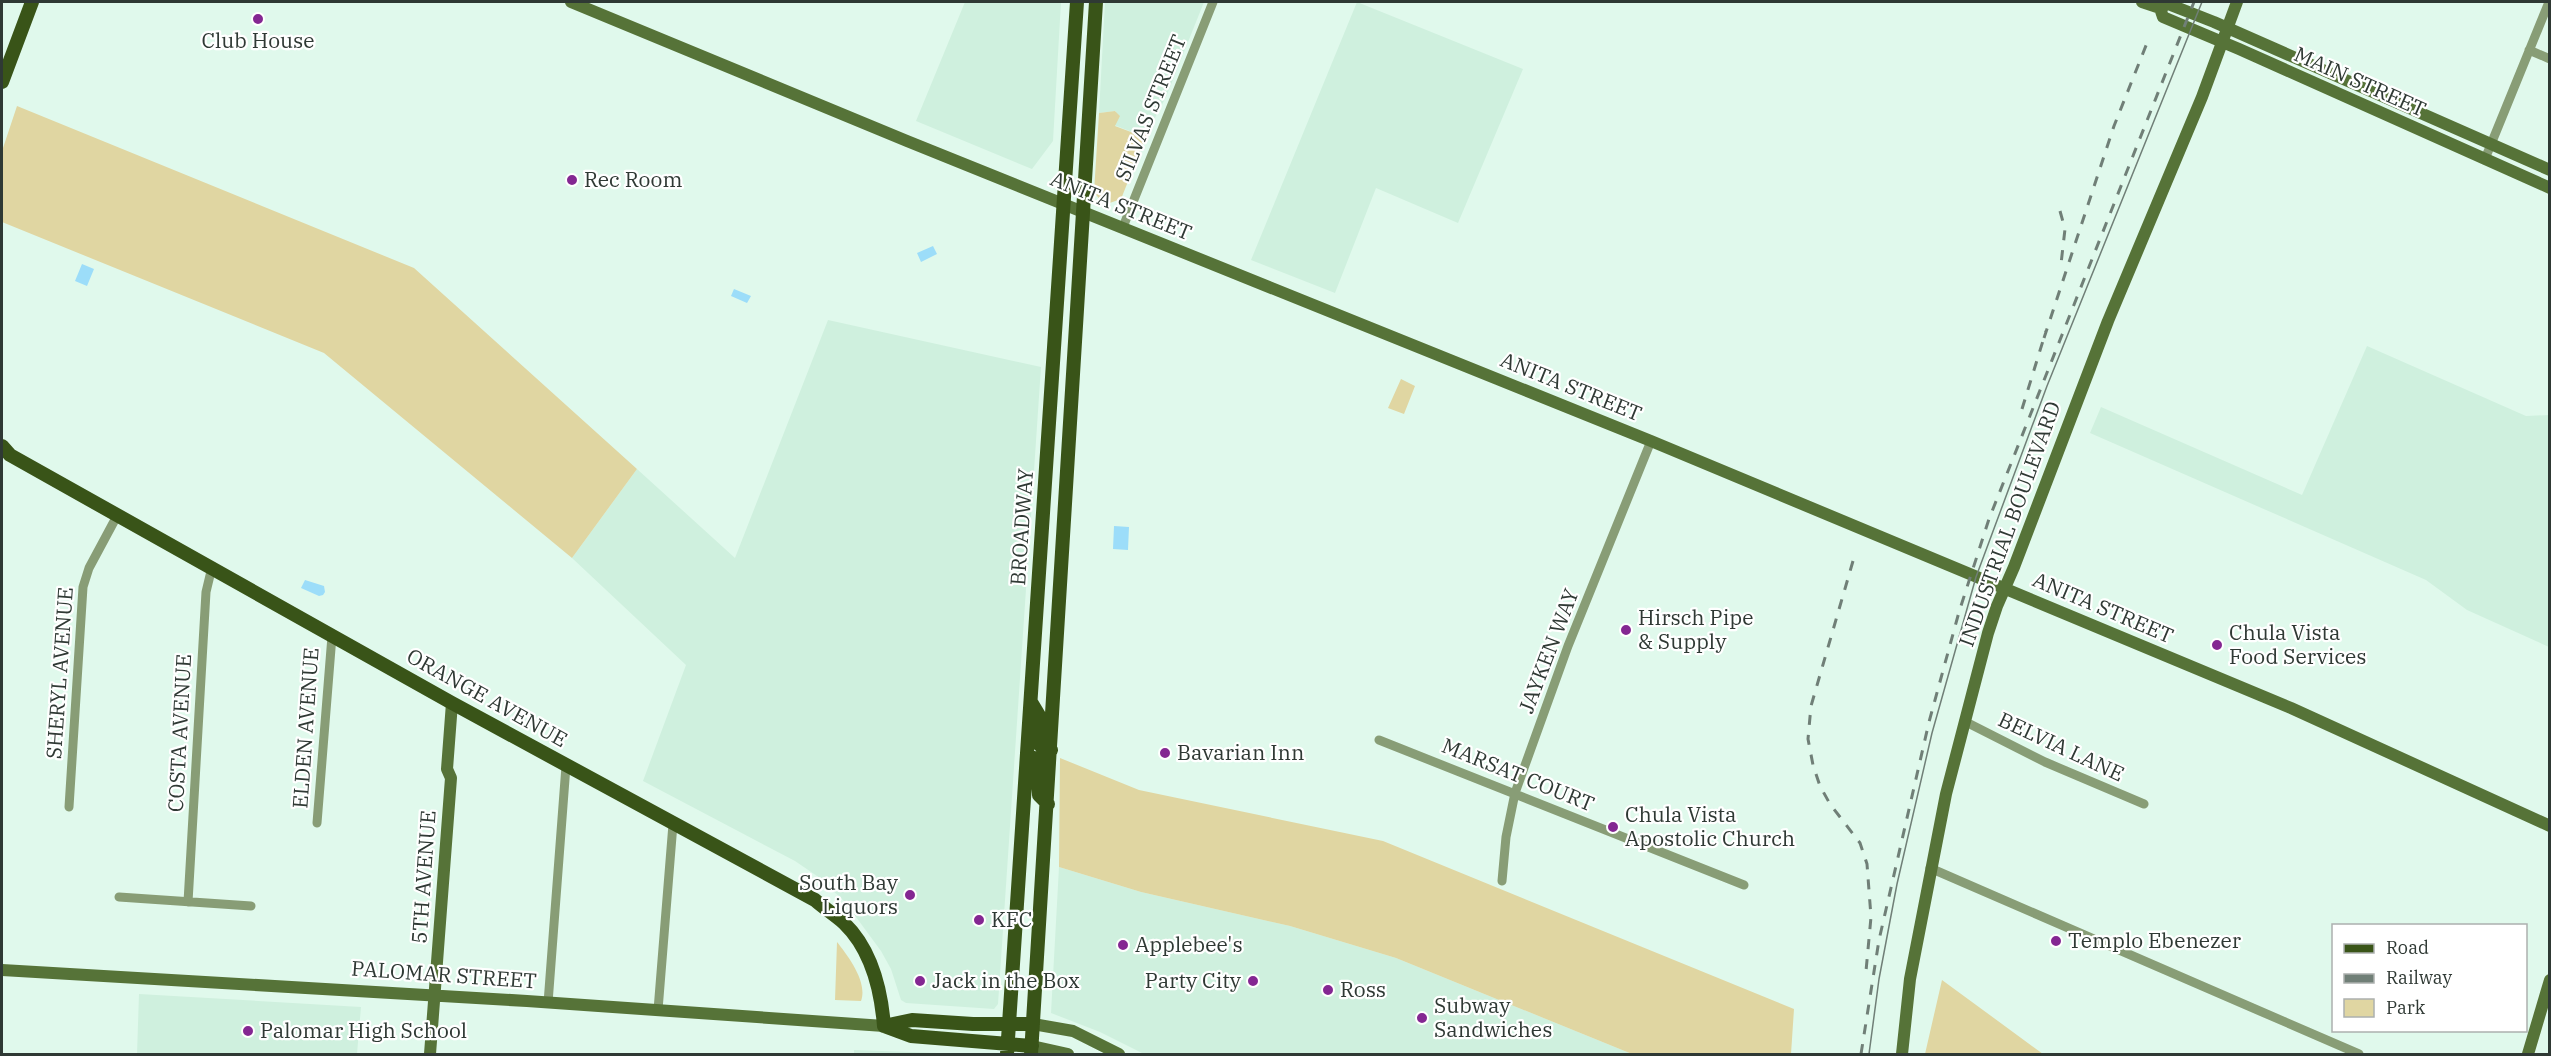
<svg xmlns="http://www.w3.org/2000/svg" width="2551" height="1056" font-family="'IBM Plex Serif',serif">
<rect width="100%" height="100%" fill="#e0f9ec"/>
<path fill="#cff0de" d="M 965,2 L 1061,2 L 1053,141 L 1032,169 L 916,121 Z
M 1105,2 L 1204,2 L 1166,97 L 1149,129 L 1141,128 L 1140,135 L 1114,125 L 1116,111 L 1099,113 Z
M 1357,2 L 1523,69 L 1458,223 L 1376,188 L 1335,293 L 1251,260 Z
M 828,320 L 1041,367 L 998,1004 L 994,1009 L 906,1003 L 901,1000 L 891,969 L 881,951 L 845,902 L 817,876 L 795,861 L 643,781 L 686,665 L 572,558 L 637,469 L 735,558 Z
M 2367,346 L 2526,416 L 2549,415 L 2549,647 L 2467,610 L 2426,580 L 2090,433 L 2101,407 L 2302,495 Z
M 1059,867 L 1141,892 L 1290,926 L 1396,958 L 1632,1054 L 1144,1054 L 1100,1032 L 1051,1013 Z
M 139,994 L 361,1007 L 357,1054 L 137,1054 Z
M 854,1050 L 966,1054 L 854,1054 Z"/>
<path fill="#e0d6a2" d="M 17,106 L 414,268 L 637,469 L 572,558 L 324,353 L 2,222 L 2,151 Z
M 1115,111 L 1120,116 L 1115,126 L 1139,135 L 1141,128 L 1149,129 L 1121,199 L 1104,205 L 1094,192 L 1099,113 Z
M 1401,379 L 1415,386 L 1404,414 L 1388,408 Z
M 1060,758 L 1139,790 L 1383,841 L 1794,1009 L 1791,1054 L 1632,1054 L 1396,958 L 1290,926 L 1141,892 L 1059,867 Z
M 837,942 C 848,956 868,982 861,1001 L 835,1000 Z
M 1942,980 L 2043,1054 L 1925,1054 Z"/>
<path fill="#9cddf9" d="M 933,246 L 937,254 L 921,262 L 917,253 Z
M 82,264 L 94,269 L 87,286 L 75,281 Z
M 734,289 L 751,296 L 747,303 L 731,296 Z
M 1114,526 L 1129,527 L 1128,550 L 1113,549 Z
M 305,580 L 324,586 L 325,592 L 323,595 L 319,596 L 301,588 Z"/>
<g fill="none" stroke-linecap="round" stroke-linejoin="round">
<path stroke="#889d76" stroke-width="9" d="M 2529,50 L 2550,59
M 2485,159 L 2549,2
M 1123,227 L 1213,2
M 1964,721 L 2045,762 L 2144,804
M 1379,740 L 1744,885
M 69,807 L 83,587 L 89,568 L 118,514
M 317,823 L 332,636
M 1930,868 L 2359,1054
M 1502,881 L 1506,837 L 1515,793 L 1568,646 L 1651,441
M 119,897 L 251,906
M 188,902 L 206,592 L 212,567
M 548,1003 L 566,766
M 658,1010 L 673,824"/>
<path stroke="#567338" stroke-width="12" d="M 571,2 L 907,141 L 1651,441 L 2291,708 L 2550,826
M 2142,2 L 2160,8 L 2168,4 L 2214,22 L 2550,170
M 2160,8 L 2163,17 L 2239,49 L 2550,188
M 2,970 L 527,1001 L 884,1026
M 1033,1024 L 1073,1031 L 1119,1054
M 1032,1046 L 1068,1054
M 430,1054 L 451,778 L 447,769 L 452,703
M 1902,1054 L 1910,979 L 1946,794 L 1988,633 L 1997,606 L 2014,567 L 2108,321 L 2202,97 L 2237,2
M 2528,1054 L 2550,980"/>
<path stroke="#395418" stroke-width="14" d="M 2,82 L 32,2
M 2,446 L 10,455 L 452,703 L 815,900 C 824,908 835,915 844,923 C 872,950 881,989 884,1026
M 1031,702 L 1040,717 L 1039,744 L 1044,749 L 1051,750
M 1027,756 L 1037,759 L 1039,795 L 1048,804
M 884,1026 L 911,1036 L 1032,1046
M 884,1026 L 912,1020 L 973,1024 L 1033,1024
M 1007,1054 L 1077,2
M 1031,1054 L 1096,2"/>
<path stroke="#707f77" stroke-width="1.5" d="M 1869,1054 L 1879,979 L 1897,884 L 1932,733 L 1976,577 L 2047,386 L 2202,2"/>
<path stroke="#707f77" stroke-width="3" stroke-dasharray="10 10" stroke-linecap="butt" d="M 2060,211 L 2065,229 L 2061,264
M 2044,338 L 2114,126 L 2149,38
M 2022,409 L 2046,331
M 1853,561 L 1811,706 L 1808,739 L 1813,765 L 1820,786 L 1830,804 L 1860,843 L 1867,864 L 1871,917 L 1866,971
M 1861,1054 L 1879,940 L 1929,722 L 1959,612 L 1989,519 L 2194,2"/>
</g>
<g fill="#842792" stroke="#fff" stroke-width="2">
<circle cx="258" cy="19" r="6"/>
<circle cx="572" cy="180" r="6"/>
<circle cx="1626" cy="630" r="6"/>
<circle cx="2217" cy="645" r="6"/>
<circle cx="1165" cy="753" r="6"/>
<circle cx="1613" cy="827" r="6"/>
<circle cx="910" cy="895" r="6"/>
<circle cx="979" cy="920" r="6"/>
<circle cx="2056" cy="941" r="6"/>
<circle cx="1123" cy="945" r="6"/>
<circle cx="920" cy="981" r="6"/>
<circle cx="1253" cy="981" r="6"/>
<circle cx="1328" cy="990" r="6"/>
<circle cx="1422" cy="1018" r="6"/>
<circle cx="248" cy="1031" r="6"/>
</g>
<g text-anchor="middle" stroke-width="4.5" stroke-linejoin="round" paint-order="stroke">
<g font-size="21" fill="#2f3934" stroke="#fff" text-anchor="start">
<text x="258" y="48" text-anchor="middle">Club House</text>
<text x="584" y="187">Rec Room</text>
<text x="1638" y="625">Hirsch Pipe<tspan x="1638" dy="24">&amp; Supply</tspan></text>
<text x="2229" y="640">Chula Vista<tspan x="2229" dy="24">Food Services</tspan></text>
<text x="1177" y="760">Bavarian Inn</text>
<text x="1625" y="822">Chula Vista<tspan x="1625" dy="24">Apostolic Church</tspan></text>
<text x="898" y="890" text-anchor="end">South Bay<tspan x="898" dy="24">Liquors</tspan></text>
<text x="991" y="927">KFC</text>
<text x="2068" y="948">Templo Ebenezer</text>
<text x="1135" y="952">Applebee's</text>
<text x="932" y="988">Jack in the Box</text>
<text x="1241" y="988" text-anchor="end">Party City</text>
<text x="1340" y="997">Ross</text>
<text x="1434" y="1013">Subway<tspan x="1434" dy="24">Sandwiches</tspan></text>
<text x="260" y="1038">Palomar High School</text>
</g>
<g font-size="21" fill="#2f3934" stroke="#fff">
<text transform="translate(2360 82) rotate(24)" y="7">MAIN STREET</text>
<text transform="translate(1151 108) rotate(-68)" y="7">SILVAS STREET</text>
<text transform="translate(1121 206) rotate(22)" y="7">ANITA STREET</text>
<text transform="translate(1571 387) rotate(22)" y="7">ANITA STREET</text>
<text transform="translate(2010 524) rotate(-70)" y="7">INDUSTRIAL BOULEVARD</text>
<text transform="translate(1022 527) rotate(-86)" y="7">BROADWAY</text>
<text transform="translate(2103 608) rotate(23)" y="7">ANITA STREET</text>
<text transform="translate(1549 651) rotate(-69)" y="7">JAYKEN WAY</text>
<text transform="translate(60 673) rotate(-86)" y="7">SHERYL AVENUE</text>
<text transform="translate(487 698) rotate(29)" y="7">ORANGE AVENUE</text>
<text transform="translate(306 728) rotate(-86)" y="7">ELDEN AVENUE</text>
<text transform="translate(180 733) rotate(-87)" y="7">COSTA AVENUE</text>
<text transform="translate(2061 747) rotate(25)" y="7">BELVIA LANE</text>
<text transform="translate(1518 775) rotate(22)" y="7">MARSAT COURT</text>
<text transform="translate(424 877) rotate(-86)" y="7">5TH AVENUE</text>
<text transform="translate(444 975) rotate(4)" y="7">PALOMAR STREET</text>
</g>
</g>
<rect width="2551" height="1056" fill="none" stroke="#2f3934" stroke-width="6"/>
<rect x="2332" y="924" width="195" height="108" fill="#ffffff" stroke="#acb0ae" stroke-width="1.5"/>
<rect x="2344" y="944" width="30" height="9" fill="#395418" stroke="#acb0ae" stroke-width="1.5"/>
<text x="2386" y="954" font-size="18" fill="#2f3934">Road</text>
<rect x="2344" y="974" width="30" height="9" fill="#707f77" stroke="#acb0ae" stroke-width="1.5"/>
<text x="2386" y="984" font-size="18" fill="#2f3934">Railway</text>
<rect x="2344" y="999" width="30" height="18" fill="#e0d6a2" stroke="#acb0ae" stroke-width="1.5"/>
<text x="2386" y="1014" font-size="18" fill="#2f3934">Park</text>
</svg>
